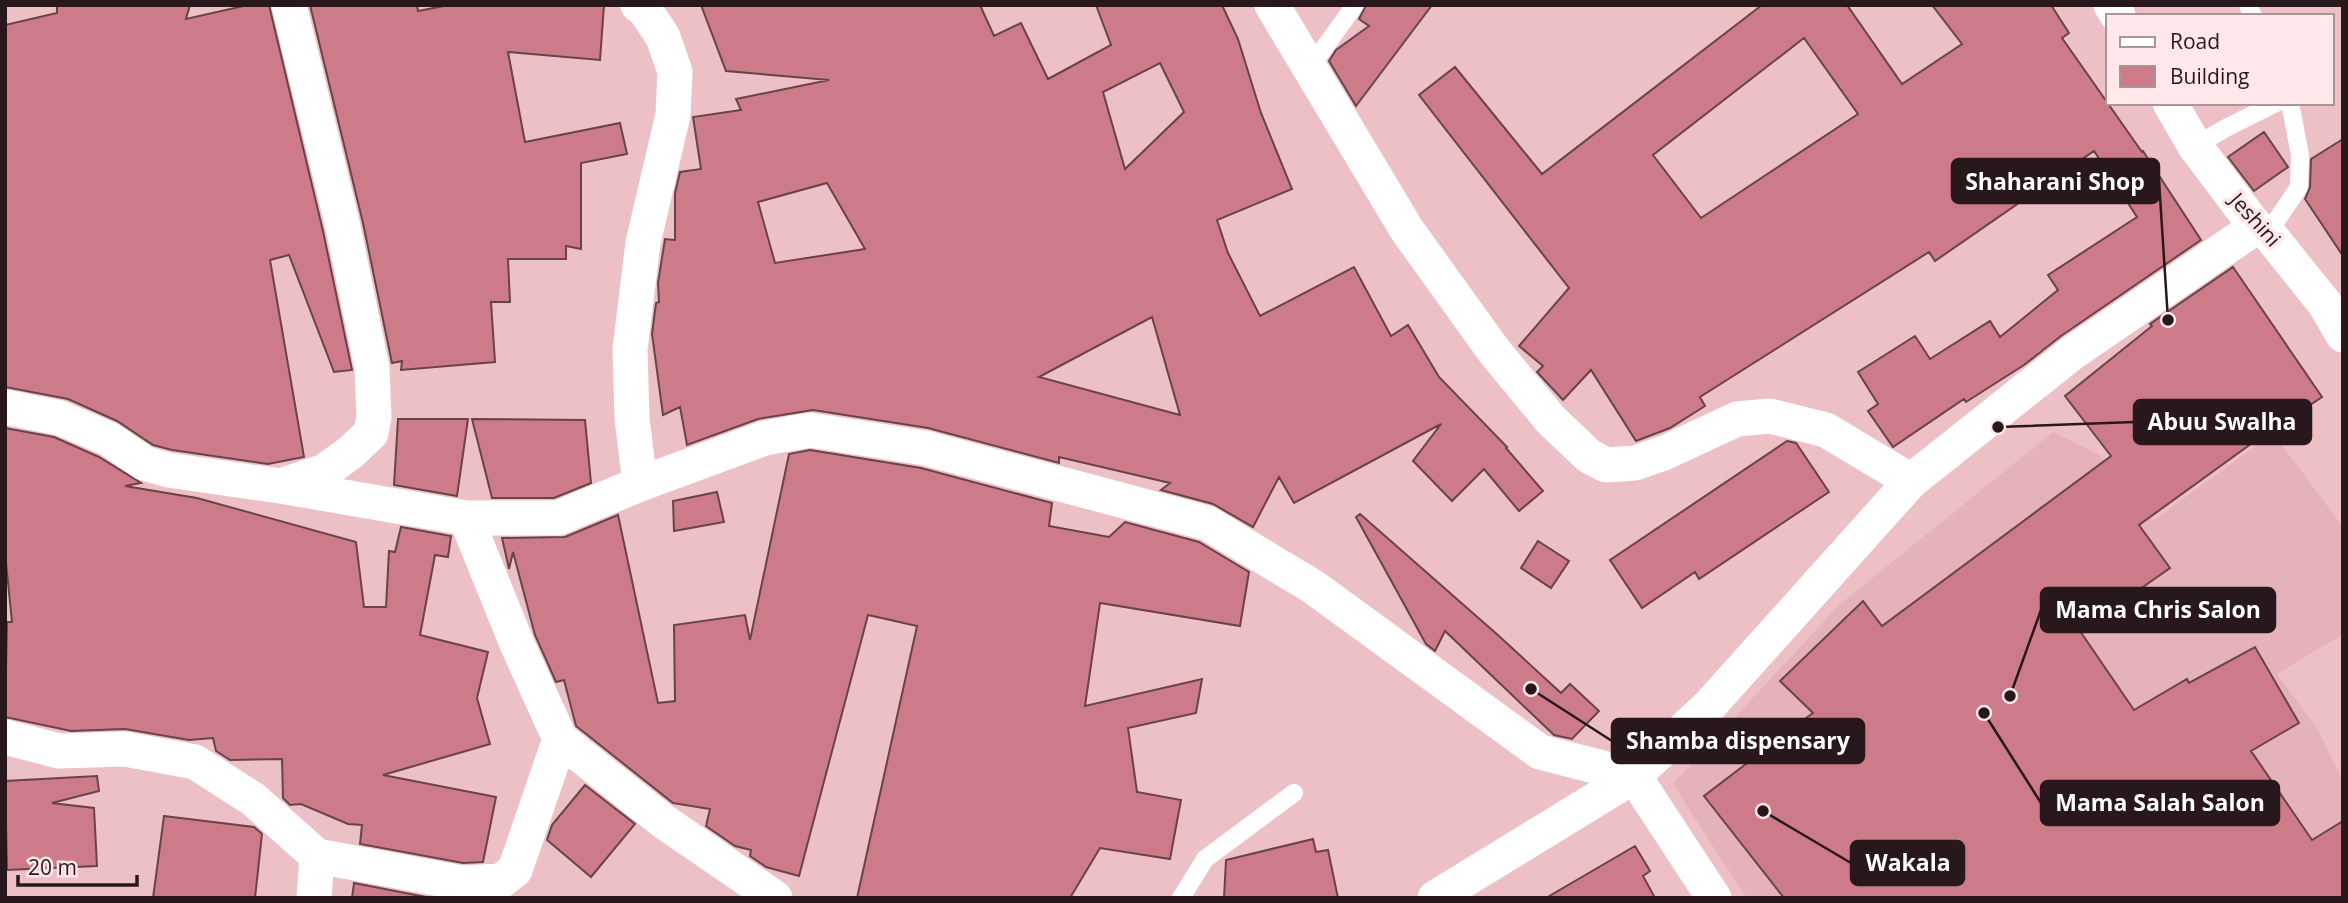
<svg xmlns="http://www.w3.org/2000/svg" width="2348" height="903" font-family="'Open Sans',sans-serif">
<rect width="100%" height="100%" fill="#edc0c6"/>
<path fill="#e6b2ba" d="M 2053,432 L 2098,454 L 2153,521 L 2273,433 L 2343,527 L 2343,634 L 2277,674 L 2317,728 L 2343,781 L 2343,898 L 1746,898 L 1673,784 L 1839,605 Z"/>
<path fill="#cd7a89" stroke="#684349" stroke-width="2" fill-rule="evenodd" d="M 57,5 L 190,5 L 186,19 L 248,5 L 269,5 L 323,231 L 352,370 L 334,372 L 289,255 L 270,260 L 304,457 L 268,464 L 172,450 L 153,445 L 117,421 L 68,399 L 5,387 L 5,25 L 57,13 Z
M 310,5 L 417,5 L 418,11 L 449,5 L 604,5 L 600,60 L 508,52 L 525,142 L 620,123 L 627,154 L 581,163 L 581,249 L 566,246 L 566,259 L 508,259 L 510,302 L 491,302 L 495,362 L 401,370 L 402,361 L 392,363 L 363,223 Z
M 701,5 L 980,5 L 994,36 L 1021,23 L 1048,79 L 1111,45 L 1096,5 L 1222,5 L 1238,39 L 1261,113 L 1292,189 L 1217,220 L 1228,253 L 1260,316 L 1354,267 L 1391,336 L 1408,325 L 1439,377 L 1507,447 L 1506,448 L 1543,491 L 1519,511 L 1484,469 L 1452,501 L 1413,461 L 1441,424 L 1294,503 L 1279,477 L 1253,527 L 1213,504 L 1161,490 L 1170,483 L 1059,457 L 1059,463 L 928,428 L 813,410 L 758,419 L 687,445 L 680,407 L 663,415 L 652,334 L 656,303 L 659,302 L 658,283 L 665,239 L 675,240 L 675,193 L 680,172 L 701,169 L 693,117 L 741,110 L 736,99 L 829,80 L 726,71 ZM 1160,63 L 1184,112 L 1125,169 L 1103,92 ZM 827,183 L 865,249 L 775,263 L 758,202 ZM 1152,317 L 1180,415 L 1039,377 Z
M 1366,5 L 1432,5 L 1356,106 L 1329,61 L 1336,50 L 1369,26 L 1359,19 Z
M 1762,5 L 1847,5 L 1902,84 L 1962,44 L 1932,5 L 2051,5 L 2069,33 L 2062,38 L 2142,152 L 2143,151 L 2201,240 L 2061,336 L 2024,365 L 1966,402 L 1964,399 L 1893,447 L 1868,411 L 1878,404 L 1858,372 L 1915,336 L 1930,359 L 1990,321 L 2000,337 L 2058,290 L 2048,275 L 2137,217 L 2094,151 L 1935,261 L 1929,252 L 1700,397 L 1705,406 L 1670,428 L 1636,441 L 1591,370 L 1563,400 L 1537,372 L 1543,366 L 1519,346 L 1569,288 L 1419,95 L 1455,67 L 1542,174 ZM 1804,38 L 1858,114 L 1701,218 L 1653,155 Z
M 2264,132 L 2288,167 L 2254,191 L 2228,157 Z
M 2343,139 L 2343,256 L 2305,199 L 2310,187 L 2311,159 Z
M 2233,267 L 2322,397 L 2285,422 L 2284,420 L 2139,525 L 2170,568 L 2080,631 L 2134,710 L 2187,679 L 2189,683 L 2255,647 L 2299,723 L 2251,751 L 2312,840 L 2343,821 L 2343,898 L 1784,898 L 1704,796 L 1759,754 L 1757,753 L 1813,713 L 1780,681 L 1863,601 L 1882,626 L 2111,456 L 2065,396 L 2152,326 L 2150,324 Z
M 398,419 L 468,419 L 457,496 L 394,485 Z
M 472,419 L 585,420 L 591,483 L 554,498 L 492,498 Z
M 5,428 L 54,437 L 99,457 L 141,483 L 125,486 L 197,498 L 356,542 L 364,607 L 386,607 L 389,551 L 395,552 L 401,527 L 451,536 L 448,557 L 435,555 L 420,635 L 488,652 L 477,698 L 490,744 L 383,775 L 496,797 L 483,862 L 463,863 L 360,844 L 362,825 L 348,824 L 301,804 L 290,805 L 283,798 L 282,759 L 230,760 L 216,751 L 213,738 L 189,740 L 125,729 L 71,731 L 5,717 L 7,622 L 12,622 L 5,553 Z
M 1787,441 L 1796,443 L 1829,492 L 1699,579 L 1695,572 L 1642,608 L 1610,560 Z
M 810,450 L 921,468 L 1052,503 L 1049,526 L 1109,537 L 1125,522 L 1199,542 L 1249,572 L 1240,626 L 1100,603 L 1085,706 L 1202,679 L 1196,713 L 1128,728 L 1137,792 L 1181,800 L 1170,859 L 1100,848 L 1070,898 L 857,898 L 917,626 L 868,615 L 799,876 L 766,867 L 750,856 L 751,850 L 735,846 L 706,826 L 710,809 L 673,803 L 576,726 L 564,680 L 556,682 L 535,635 L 513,552 L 509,569 L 502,538 L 565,537 L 618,515 L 658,703 L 675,701 L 674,625 L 745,615 L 750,640 L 789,454 Z
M 717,492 L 724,522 L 674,531 L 673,501 Z
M 1360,514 L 1499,636 L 1561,693 L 1570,684 L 1599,711 L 1572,739 L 1554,735 L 1445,631 L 1435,651 L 1426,644 L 1356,517 Z
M 1538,541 L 1569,561 L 1551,588 L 1521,568 Z
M 97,776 L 99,791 L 52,803 L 94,808 L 97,866 L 7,870 L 5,781 Z
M 585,785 L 635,824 L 591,877 L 547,840 L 552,825 Z
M 164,816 L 254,827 L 262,834 L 255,898 L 153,898 Z
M 1313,839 L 1316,852 L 1328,850 L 1338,898 L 1224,898 L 1226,860 Z
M 1635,846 L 1650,871 L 1643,876 L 1655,898 L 1546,898 Z
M 354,883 L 431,898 L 352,898 Z"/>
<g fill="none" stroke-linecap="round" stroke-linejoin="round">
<path stroke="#fff" stroke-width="18" d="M 2248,5 L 2253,16
M 1309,69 L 1355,5
M 2195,146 L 2224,129 L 2276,103
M 2268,233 L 2299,187 L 2300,155 L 2290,103
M 1181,898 L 1205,859 L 1294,793"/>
<path stroke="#fff" stroke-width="35" d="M 638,5 L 645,10 L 663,37 L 675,72 L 673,115 L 643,243 L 630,349 L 632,418 L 640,484
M 1272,5 L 1407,230 L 1494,351 L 1551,420 L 1589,456 L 1606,465 L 1635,463 L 1664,453 L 1737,419 L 1770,416 L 1826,430 L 1911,481
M 2111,5 L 2118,16
M 2170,103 L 2195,146 L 2256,227 L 2268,233 L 2325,304 L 2343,335
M 5,407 L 60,418 L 109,439 L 144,463 L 168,470 L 280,486 L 325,471 L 351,452 L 371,433 L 374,417 L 372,368 L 343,227 L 289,5
M 280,486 L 466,518 L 558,518 L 640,484 L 765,438 L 810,430 L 925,448 L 1207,523 L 1312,586 L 1540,752 L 1634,776 L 1714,898
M 466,518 L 517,644 L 560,739 L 663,821 L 775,898
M 5,737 L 59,751 L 125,749 L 195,762 L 253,799 L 317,856 L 462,883 L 501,881 L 515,870 L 560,739
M 314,898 L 317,856
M 1435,898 L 1634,776 L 1710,705 L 1911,481 L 2072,353 L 2256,227"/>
</g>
<g text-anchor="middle" stroke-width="7" stroke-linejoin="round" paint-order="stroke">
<g font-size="21" fill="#28181b" stroke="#ffe7ea">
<text transform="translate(2255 220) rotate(48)" y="7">Jeshini</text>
</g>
</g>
<path fill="none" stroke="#28181b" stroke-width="2.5" d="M2168 320L2159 181M1998 427L2134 422M2010 696L2041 610M1531 689L1612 741M1984 713L2041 803M1763 811L1851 863"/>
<g fill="#28181b" stroke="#ffe7ea" stroke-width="2.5">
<circle cx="2168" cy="320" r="7"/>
<circle cx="1998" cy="427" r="7"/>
<circle cx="2010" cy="696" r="7"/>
<circle cx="1531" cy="689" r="7"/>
<circle cx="1984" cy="713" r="7"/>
<circle cx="1763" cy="811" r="7"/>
</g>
<g fill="#28181b" stroke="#28181b" stroke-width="2.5">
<rect x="1952" y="159" width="207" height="44" rx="7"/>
<rect x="2134" y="400" width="177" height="44" rx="7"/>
<rect x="2041" y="588" width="234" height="44" rx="7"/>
<rect x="1612" y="719" width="252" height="44" rx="7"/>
<rect x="2041" y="781" width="238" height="44" rx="7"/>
<rect x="1851" y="841" width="113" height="44" rx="7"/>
</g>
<g font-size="23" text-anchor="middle" font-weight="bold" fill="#fff">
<text x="2055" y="190">Shaharani Shop</text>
<text x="2222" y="430">Abuu Swalha</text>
<text x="2158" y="618">Mama Chris Salon</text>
<text x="1738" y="749">Shamba dispensary</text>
<text x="2160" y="811">Mama Salah Salon</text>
<text x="1908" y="871">Wakala</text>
</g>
<rect width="2348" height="903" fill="none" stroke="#28181b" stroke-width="14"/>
<rect x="2106" y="14" width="228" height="91" fill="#ffe7ea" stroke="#a99497" stroke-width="2"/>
<rect x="2120" y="37" width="35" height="10" fill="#ffffff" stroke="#a99497" stroke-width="2"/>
<text x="2170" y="49" font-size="21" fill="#28181b">Road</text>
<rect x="2120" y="66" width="35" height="21" fill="#cd7a89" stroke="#a99497" stroke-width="2"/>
<text x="2170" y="84" font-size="21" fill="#28181b">Building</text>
<path d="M18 875v10h119v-10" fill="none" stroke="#28181b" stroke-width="3.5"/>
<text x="28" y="875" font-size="21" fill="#28181b" stroke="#ffe7ea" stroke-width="5" paint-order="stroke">20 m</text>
</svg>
